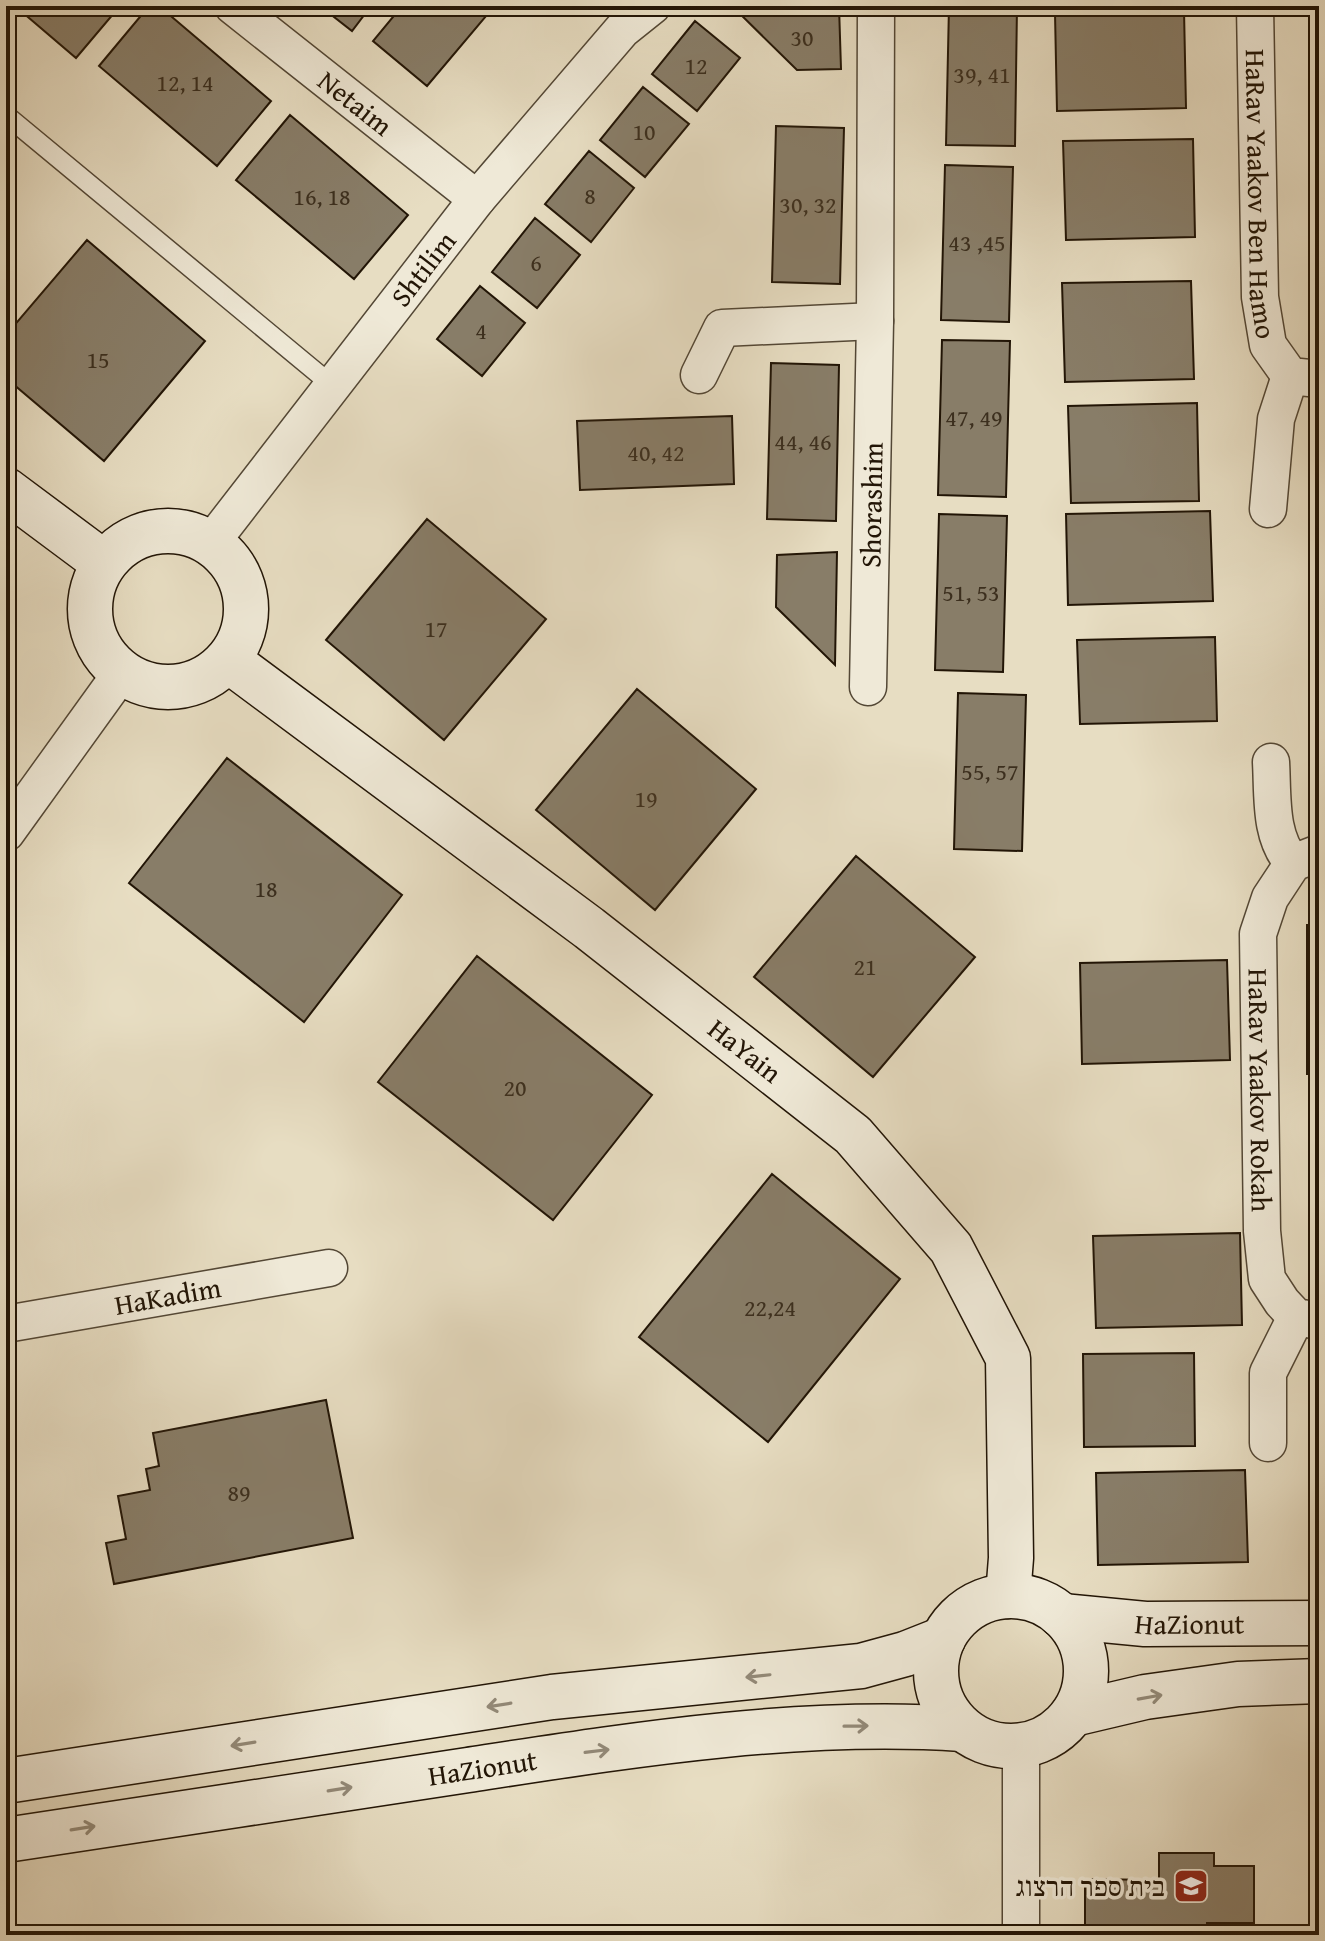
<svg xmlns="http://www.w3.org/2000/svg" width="1325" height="1941" font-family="'Gentium Book Plus','Frank Ruhl Libre',serif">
<rect width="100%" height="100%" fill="#e7ddc2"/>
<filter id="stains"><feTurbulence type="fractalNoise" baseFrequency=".0025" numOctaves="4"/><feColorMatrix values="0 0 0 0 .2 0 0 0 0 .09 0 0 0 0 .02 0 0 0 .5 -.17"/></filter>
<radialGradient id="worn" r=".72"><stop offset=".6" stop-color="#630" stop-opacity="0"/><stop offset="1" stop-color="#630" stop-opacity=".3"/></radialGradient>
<path fill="#887d68" stroke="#221506" stroke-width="2" d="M 15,6 L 120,6 L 76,58 Z
M 149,6 L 159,6 L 271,101 L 217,166 L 99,66 Z
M 320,6 L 371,6 L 352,31 Z
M 402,6 L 476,6 L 487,15 L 427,86 L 373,41 Z
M 732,6 L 839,6 L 841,69 L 797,70 Z
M 949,6 L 1017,6 L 1015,146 L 946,145 Z
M 1184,10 L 1186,108 L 1057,111 L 1055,13 Z
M 695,21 L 740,58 L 697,111 L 652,74 Z
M 643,87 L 689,124 L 645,177 L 600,140 Z
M 290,115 L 408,215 L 354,279 L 236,180 Z
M 776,126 L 844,128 L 840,284 L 772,282 Z
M 1193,139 L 1195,237 L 1066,240 L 1063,141 Z
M 589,151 L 634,188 L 591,242 L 545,204 Z
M 945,165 L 1013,167 L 1009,322 L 941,320 Z
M 535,218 L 580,255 L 537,308 L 492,272 Z
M 87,240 L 205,341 L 104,461 L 6,378 L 6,335 Z
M 1191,281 L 1194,379 L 1065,382 L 1062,283 Z
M 480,286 L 525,323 L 482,376 L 437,339 Z
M 942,340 L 1010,341 L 1006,497 L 938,495 Z
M 771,363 L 839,365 L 836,521 L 767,519 Z
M 1197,403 L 1199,501 L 1071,503 L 1068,406 Z
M 732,416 L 734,484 L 580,490 L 577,421 Z
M 1210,511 L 1213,601 L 1068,605 L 1066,514 Z
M 939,514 L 1007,516 L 1003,672 L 935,670 Z
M 427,519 L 546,619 L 444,740 L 326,640 Z
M 837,552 L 835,665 L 776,607 L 777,555 Z
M 1215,637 L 1217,721 L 1080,724 L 1077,640 Z
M 1311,642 L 1319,642 L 1319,793 L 1315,794 Z
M 637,689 L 756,789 L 655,910 L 536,810 Z
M 958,693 L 1026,695 L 1022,851 L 954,849 Z
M 227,758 L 402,895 L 304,1022 L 129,883 Z
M 856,856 L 975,957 L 873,1077 L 754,977 Z
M 1307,925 L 1319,925 L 1319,1074 L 1307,1074 Z
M 477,956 L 652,1095 L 553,1220 L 378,1082 Z
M 1227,960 L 1230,1060 L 1082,1064 L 1080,963 Z
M 772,1174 L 900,1279 L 768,1442 L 639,1337 Z
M 1240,1233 L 1242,1325 L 1096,1328 L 1093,1236 Z
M 1194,1353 L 1195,1446 L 1084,1447 L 1083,1354 Z
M 326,1400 L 353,1538 L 114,1584 L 106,1543 L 126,1539 L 118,1496 L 150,1490 L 146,1469 L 159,1466 L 153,1433 Z
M 1245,1470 L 1248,1562 L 1098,1565 L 1096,1473 Z
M 1159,1853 L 1214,1853 L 1214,1866 L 1254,1866 L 1254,1923 L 1207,1923 L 1207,1935 L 1085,1935 L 1085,1879 L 1159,1880 Z"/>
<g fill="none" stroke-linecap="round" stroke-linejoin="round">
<g stroke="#534735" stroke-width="21">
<path id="lane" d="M 6,115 L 333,386"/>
</g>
<g stroke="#534735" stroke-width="39">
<g id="street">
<path id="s1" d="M 233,6 L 477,199"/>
<path id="s2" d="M 1255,6 L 1260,297 L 1268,345 L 1290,376 L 1319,379"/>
<path d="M 699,375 L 722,328 L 875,321"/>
<path d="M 1268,509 L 1276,419 L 1290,376"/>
<path id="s3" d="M 210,544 L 477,199 L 622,30 L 652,6"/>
<path id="s4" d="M 868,687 L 875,321 L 876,6"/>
<path d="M 1271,762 C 1273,796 1269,837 1293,863"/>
<path d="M 6,833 L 122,672"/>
<path id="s5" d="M 1319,853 L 1293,863 L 1270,898 L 1258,934 L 1262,1231 L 1267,1279 L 1282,1302 L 1296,1317 L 1319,1321"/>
<path id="s6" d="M 6,1324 L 329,1268"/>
<path d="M 1268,1443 L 1268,1373 L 1296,1317"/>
<path d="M 1021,1935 L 1021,1746"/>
</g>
</g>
<g stroke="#221506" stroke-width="47">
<g id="secondary">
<path d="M 6,490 L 104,563"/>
<circle cx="168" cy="609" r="78"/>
<path id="s7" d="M 228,660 L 589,928 L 853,1135 L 951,1248 L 1008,1358 L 1011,1558 L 1008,1596"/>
<circle cx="1011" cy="1671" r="75"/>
<path id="s8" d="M 1062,1616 L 1145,1624 L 1319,1623"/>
<path d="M 1073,1714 L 1145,1697 L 1238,1684 L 1319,1681"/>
<path d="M 6,1781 L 552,1697 L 861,1666 L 905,1654 L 943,1639"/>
<path id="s9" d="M 6,1840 C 160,1817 314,1793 468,1770 C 631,1745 797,1718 962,1729"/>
</g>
</g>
<use href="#lane" stroke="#efe9d7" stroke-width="18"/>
<use href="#street" stroke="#efe9d7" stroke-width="36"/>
<use href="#secondary" stroke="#efe9d7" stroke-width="44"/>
</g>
<defs><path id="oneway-shaft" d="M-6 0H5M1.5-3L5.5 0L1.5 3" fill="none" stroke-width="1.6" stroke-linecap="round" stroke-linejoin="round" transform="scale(2)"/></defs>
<g stroke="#938a79">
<use href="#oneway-shaft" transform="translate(758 1676) rotate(174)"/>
<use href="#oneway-shaft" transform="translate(1150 1697) rotate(-10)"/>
<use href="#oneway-shaft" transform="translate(499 1705) rotate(171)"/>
<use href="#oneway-shaft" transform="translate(856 1726) rotate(-1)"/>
<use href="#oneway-shaft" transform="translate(243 1744) rotate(171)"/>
<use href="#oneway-shaft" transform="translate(597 1751) rotate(-7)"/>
<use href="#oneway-shaft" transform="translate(340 1789) rotate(-9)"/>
<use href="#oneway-shaft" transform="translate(83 1828) rotate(-9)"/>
</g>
<defs>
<g id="school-square" transform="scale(1.8)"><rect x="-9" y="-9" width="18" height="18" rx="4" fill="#8f2418" stroke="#efe9d7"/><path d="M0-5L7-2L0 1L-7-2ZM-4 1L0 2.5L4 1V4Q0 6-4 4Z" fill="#fff"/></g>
</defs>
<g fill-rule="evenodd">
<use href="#school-square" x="1191" y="1886"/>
</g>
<g text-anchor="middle" stroke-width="7" stroke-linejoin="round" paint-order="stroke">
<g font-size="24" fill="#3c2f1e">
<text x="802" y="46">30</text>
<text x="696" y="74">12</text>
<text x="982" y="83">39, 41</text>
<text x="185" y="91">12, 14</text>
<text x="644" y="140">10</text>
<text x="590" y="204">8</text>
<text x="322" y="205">16, 18</text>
<text x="808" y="213">30, 32</text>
<text x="977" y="251">43 ,45</text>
<text x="536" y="271">6</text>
<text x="481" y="339">4</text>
<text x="98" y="368">15</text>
<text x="974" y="426">47, 49</text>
<text x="803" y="450">44, 46</text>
<text x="656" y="461">40, 42</text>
<text x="971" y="601">51, 53</text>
<text x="436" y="637">17</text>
<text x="990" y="780">55, 57</text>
<text x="646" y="807">19</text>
<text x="266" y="897">18</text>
<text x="865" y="975">21</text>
<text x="515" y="1096">20</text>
<text x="770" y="1316">22,24</text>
<text x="239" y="1501">89</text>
</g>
<g font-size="28" fill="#221506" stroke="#efe9d7">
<text dy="10" stroke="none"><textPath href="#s1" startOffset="156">Netaim</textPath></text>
<text dy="10" stroke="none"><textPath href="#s2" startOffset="188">HaRav Yaakov Ben Hamo</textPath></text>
<text dy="10" stroke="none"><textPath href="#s3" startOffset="348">Shtilim</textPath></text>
<text dy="10" stroke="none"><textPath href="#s4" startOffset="182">Shorashim</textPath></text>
<text dy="10" stroke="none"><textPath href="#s7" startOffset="648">HaYain</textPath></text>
<text dy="10" stroke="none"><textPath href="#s5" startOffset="264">HaRav Yaakov Rokah</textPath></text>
<text dy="10" stroke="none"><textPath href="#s6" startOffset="164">HaKadim</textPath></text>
<text dy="10" stroke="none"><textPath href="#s8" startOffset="128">HaZionut</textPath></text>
<text dy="10" stroke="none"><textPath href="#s9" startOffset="482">HaZionut</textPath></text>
</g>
<g font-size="28" fill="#221506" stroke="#efe9d7" text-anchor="end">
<text x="1165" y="1896">בית ספר הרצוג</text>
</g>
</g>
<rect width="1325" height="1941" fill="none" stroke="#e7ddc2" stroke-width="32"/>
<rect x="8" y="8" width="1309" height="1925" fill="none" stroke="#221506" stroke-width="4"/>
<rect x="16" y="16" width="1293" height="1909" fill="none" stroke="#221506" stroke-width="2"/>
<rect width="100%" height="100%" filter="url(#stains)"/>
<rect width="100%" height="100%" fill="url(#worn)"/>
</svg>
